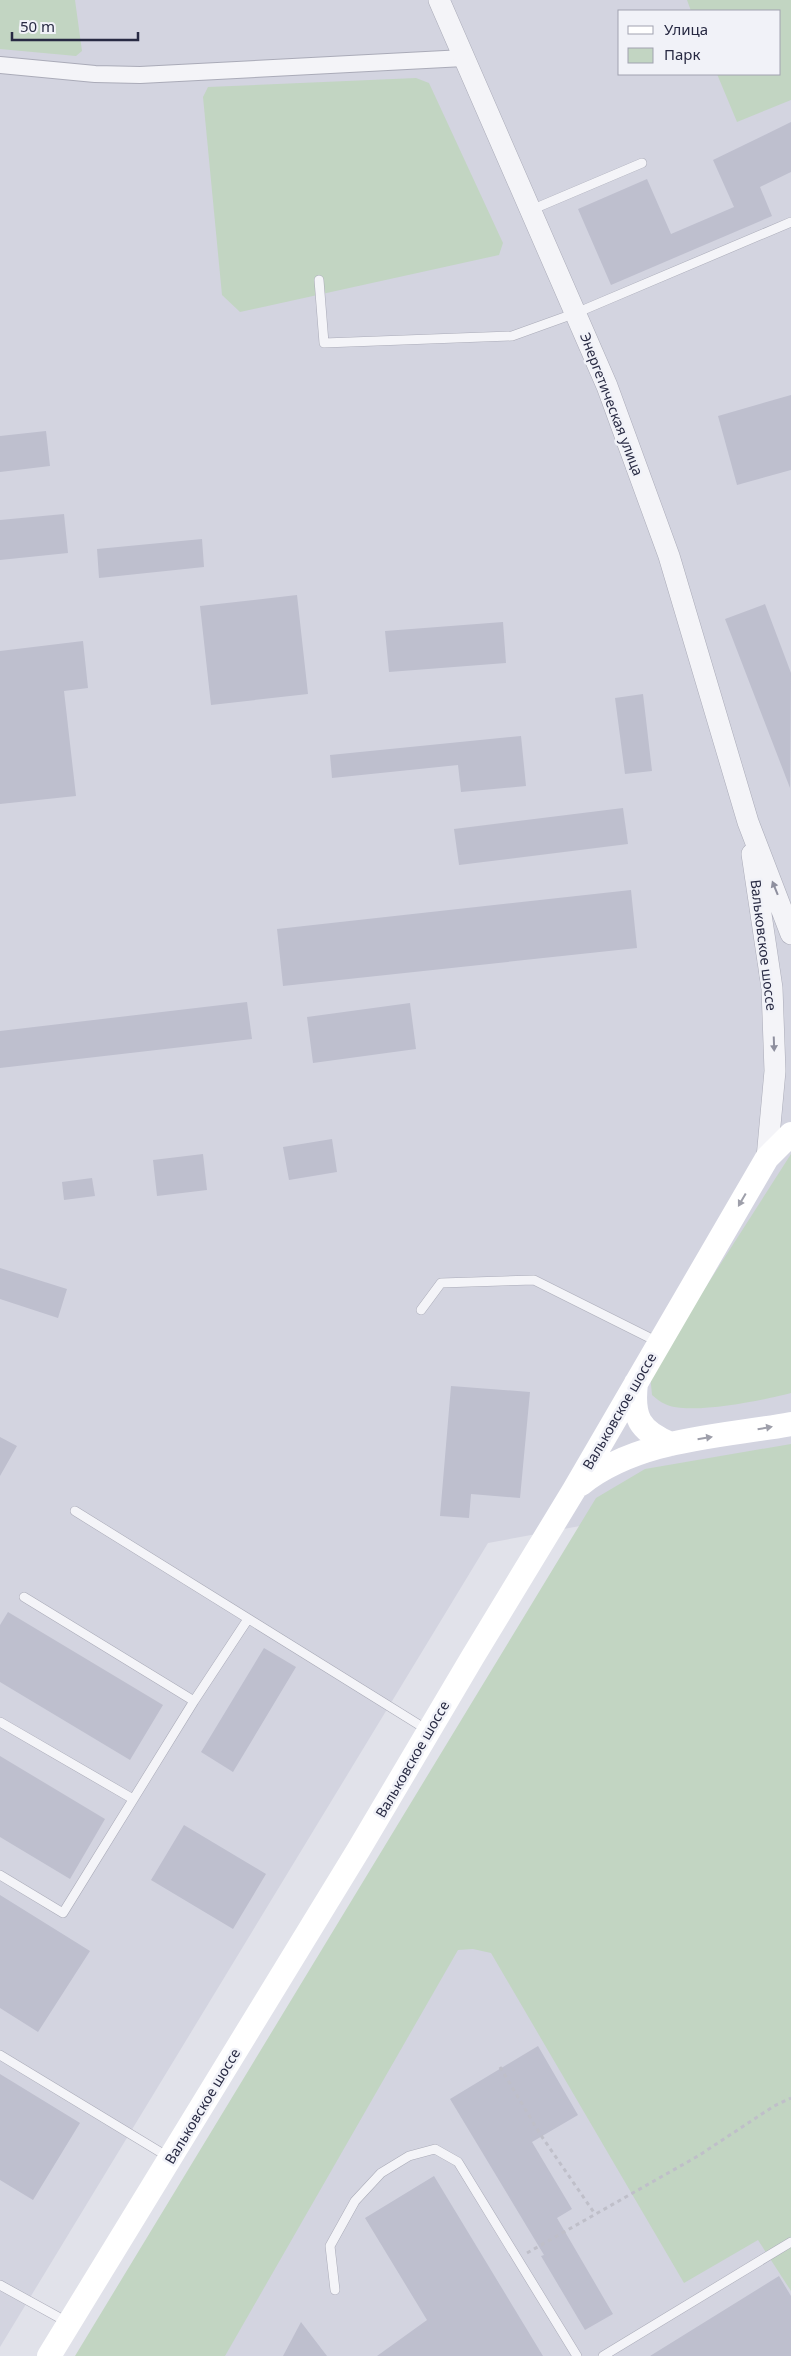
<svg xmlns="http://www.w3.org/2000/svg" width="791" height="2356" viewBox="0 0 791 2356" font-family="'Noto Sans',sans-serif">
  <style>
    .built { fill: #d3d4e0; fill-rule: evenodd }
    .green { fill: #c2d5c2 }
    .building { fill: #bebfce }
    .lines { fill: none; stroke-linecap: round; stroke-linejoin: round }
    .service-casing { stroke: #aaabb8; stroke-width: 10 }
    .minor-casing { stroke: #aaabb8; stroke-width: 18 }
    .tertiary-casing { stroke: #aaabb8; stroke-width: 22 }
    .path { stroke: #bfbfc9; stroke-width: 3; stroke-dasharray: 4 4; stroke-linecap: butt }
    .service { stroke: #f4f4f8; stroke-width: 9 }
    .minor { stroke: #f4f4f8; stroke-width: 16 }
    .tertiary { stroke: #f4f4f8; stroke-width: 21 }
    .secondary { stroke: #fff; stroke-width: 24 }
    .oneway { fill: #8e8f9e }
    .oneway2 { fill: #9e9faa }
    .labels { text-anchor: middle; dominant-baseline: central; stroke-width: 5; stroke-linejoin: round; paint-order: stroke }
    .street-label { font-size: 14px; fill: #282a43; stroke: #f1f2f8 }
  </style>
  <rect width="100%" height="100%" fill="#e1e2ea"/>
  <!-- built -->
  <path class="built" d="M0,0H791V1487L488,1543L0,2347ZM620,11H780V74H620Z
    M461,1896L791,2200V2356H178Z"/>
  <!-- green -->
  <path class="green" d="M0,0H75L82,51L76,56L0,49Z
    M687,0H791V100L737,122L717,74H780V11H691Z
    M416,78L429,83L503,243L499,255L240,312L222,295L203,97L208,87Z
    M791,1154V1393C765,1400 687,1416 665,1404C660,1402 656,1398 652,1395L650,1374Z
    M791,1444V2291L758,2240L684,2283L491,1953L473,1949L458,1950L225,2356H75L596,1498L645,1469Z"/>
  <!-- building -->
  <path class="building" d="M791,122V172L760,187L772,216L611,285L578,209L647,179L671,234L734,207L713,160Z
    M791,395V470L737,485L718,416Z
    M46,431L50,466L0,472V436Z
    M64,514L68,553L0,560V520Z
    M202,539L204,567L99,578L97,549Z
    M297,595L308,694L211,705L200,606Z
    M765,604L791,673L790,788L725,619Z
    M503,622L506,663L389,672L385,631Z
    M83,641L88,688L64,691L76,796L0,804V651Z
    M643,694L652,771L625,774L615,698Z
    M521,736L526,786L461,792L458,765L332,778L330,755Z
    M623,808L628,844L459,865L454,829Z
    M631,890L637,948L283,986L277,929Z
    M247,1002L252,1039L0,1068V1031Z
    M410,1003L416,1049L313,1063L307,1017Z
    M332,1139L337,1172L289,1180L283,1147Z
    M203,1154L207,1190L157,1196L153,1160Z
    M92,1178L95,1196L64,1200L62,1182Z
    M0,1268L67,1289L58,1318L0,1299Z
    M451,1386L530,1392L520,1498L471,1494L469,1518L440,1516Z
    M0,1437L17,1446L0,1476Z
    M8,1612L163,1705L130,1760L0,1682V1625Z
    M264,1648L296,1667L233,1772L201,1752Z
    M0,1756L105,1819L70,1879L0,1837Z
    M184,1825L266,1874L233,1929L151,1880Z
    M0,1895L90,1951L38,2032L0,2008Z
    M538,2046L578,2115L532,2142L572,2209L557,2218L613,2314L585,2330L541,2256L544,2255L450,2099Z
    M0,2074L80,2123L33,2200L0,2180Z
    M434,2176L543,2356H377L427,2320L365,2218Z
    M779,2276L791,2296V2356H650Z
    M301,2322L327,2356H283Z"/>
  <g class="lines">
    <defs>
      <path id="service" d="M531,210L642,163
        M319,280L324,343L512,336L576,313L791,222
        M421,1310L441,1283L534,1280L658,1342
        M75,1511L429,1731
        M24,1597L194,1701L248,1619
        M0,1722L133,1799
        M0,1875L63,1913L194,1701
        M0,2055L170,2158
        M0,2285L69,2323
        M335,2290L330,2246L355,2201L381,2173L409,2156L435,2149L458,2162L577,2356
        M603,2356L791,2242"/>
      <path id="minor" d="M0,65L95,74L140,75L464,58"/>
      <path id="tertiary" d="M439,0L607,386L669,556L748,822L791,934
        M752,854L772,988L775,1071L767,1158"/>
    </defs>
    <!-- service casing -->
    <use href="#service" class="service-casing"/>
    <!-- minor casing -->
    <use href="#minor" class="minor-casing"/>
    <!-- tertiary casing -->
    <use href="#tertiary" class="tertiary-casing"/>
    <!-- path -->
    <path class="path" d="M500,2067L540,2134L595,2214
      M527,2253L698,2156L774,2106L791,2098"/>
    <!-- service -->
    <use href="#service" class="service"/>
    <!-- minor -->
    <use href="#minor" class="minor"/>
    <!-- tertiary -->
    <use href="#tertiary" class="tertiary"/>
    <!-- secondary -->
    <path class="secondary" d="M636,1383C632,1417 639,1431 671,1444
      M581,1484C639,1438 720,1437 791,1424
      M49,2356L359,1849L472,1658L574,1490L767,1158L791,1134"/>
  </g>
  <!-- one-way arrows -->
  <defs><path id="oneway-solid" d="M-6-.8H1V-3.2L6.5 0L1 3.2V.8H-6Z" transform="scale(1.25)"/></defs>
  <g class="oneway">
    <use href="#oneway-solid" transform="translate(775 888) rotate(-112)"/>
    <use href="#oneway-solid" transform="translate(774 1044) rotate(88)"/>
  </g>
  <g class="oneway2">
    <use href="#oneway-solid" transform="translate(742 1200) rotate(120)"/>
    <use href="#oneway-solid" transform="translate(765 1428) rotate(-10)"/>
    <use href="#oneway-solid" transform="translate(705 1438) rotate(-9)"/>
  </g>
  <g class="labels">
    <!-- street labels -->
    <g class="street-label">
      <text transform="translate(612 404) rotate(69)">Энергетическая улица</text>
      <text transform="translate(764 945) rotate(83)">Вальковское шоссе</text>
      <text transform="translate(619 1411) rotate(-60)">Вальковское шоссе</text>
      <text transform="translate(412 1759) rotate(-60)">Вальковское шоссе</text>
      <text transform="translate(202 2106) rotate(-59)">Вальковское шоссе</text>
    </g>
  </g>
  <!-- legend -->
  <rect x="618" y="10" width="162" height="65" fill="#f1f2f8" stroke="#a1a2b0"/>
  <rect x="628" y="26" width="25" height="8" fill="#ffffff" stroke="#a1a2b0"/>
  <text x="664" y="35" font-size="15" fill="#282a43">Улица</text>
  <rect x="628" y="48" width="25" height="15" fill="#c2d5c2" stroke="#a1a2b0"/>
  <text x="664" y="60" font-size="15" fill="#282a43">Парк</text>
  <!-- scale -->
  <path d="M12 32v8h126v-8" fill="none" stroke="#282a43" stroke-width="2.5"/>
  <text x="20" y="32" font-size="15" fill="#282a43" stroke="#f1f2f8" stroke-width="4" paint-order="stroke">50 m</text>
</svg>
